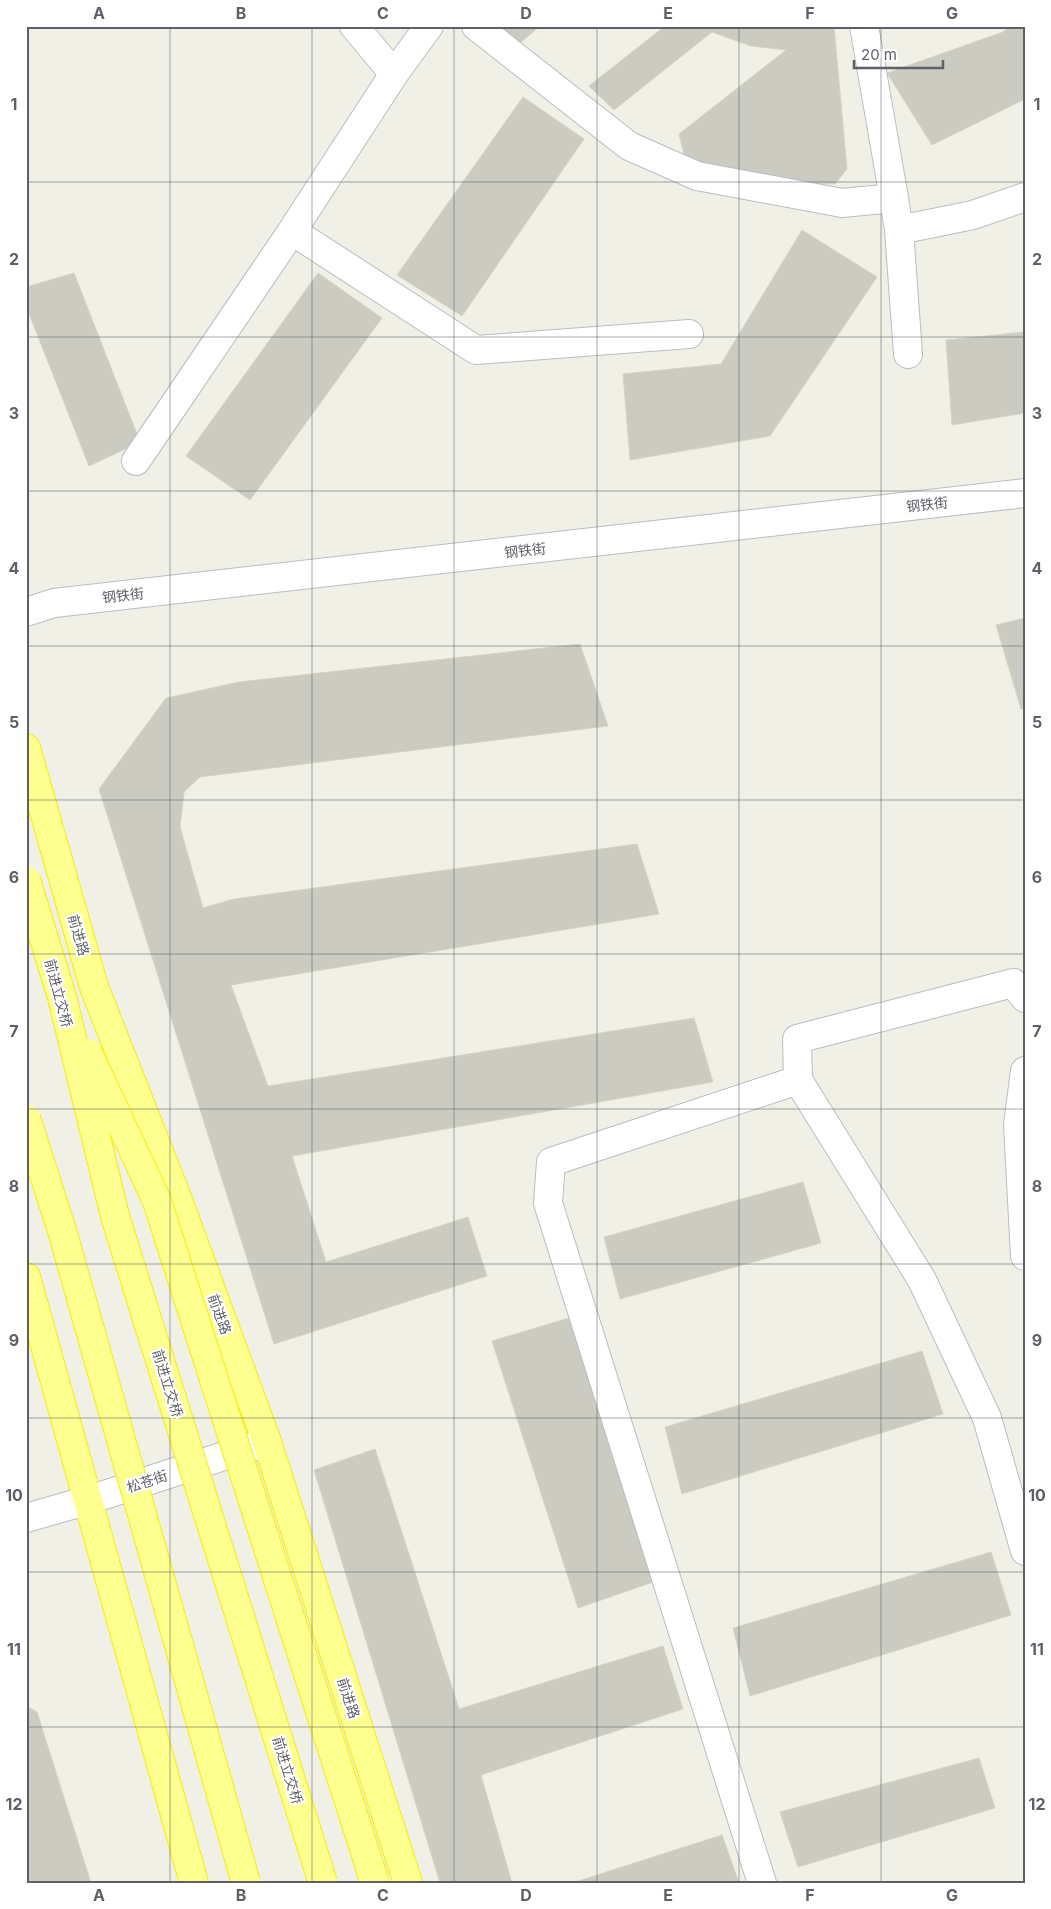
<svg xmlns="http://www.w3.org/2000/svg" width="1051" height="1909" viewBox="0 0 1051 1909" font-family="Inter,'Noto Sans SC',sans-serif">
  <style>
    .building { fill: #cbcbc2; stroke: #d5d4c4 }
    .lines { fill: none; stroke-linecap: round; stroke-linejoin: round }
    .minor-casing { stroke: #bbbcc2; stroke-width: 30 }
    .highway-casing { stroke: #f6ed00; stroke-width: 30 }
    .minor { stroke: #fff; stroke-width: 28 }
    .highway { stroke: #fdff8f; stroke-width: 28 }
    .highway-bridge-casing { stroke: #f6ed00; stroke-width: 30; stroke-linecap: butt }
    .highway-bridge { stroke: #fdff8f; stroke-width: 28 }
    .grid { fill: none; stroke: #5e5f67; stroke-width: 1; stroke-opacity: 0.55 }
    .labels { text-anchor: middle; dominant-baseline: central; stroke-width: 4.5; stroke-linejoin: round; paint-order: stroke }
    .street-label { font-size: 14px; fill: #5e5f67; stroke: #fff }
    .neatline { fill: none; stroke: #5e5f67; stroke-width: 2 }
    .grid-label { font-size: 16px; text-anchor: middle; font-weight: bold; fill: #5e5f67 }
  </style>
  <rect width="100%" height="100%" fill="#f0f0e6"/>
  <!-- building -->
  <path class="building" d="M494,26H540L513,49Z
    M665,26H834L847,169L835,184L806,183L757,177L685,158L679,134L786,50L751,46L712,32L614,110L589,86Z
    M1010,26H1025V99L932,145L887,73L1003,32Z
    M523,97L584,139L462,316L397,275Z
    M802,230L877,277L770,436L630,460L623,374L721,364Z
    M74,273L140,442L89,466L26,306V287Z
    M318,273L382,318L250,500L186,456Z
    M1025,332V413L952,425L946,340Z
    M1025,618V708L1021,709L996,625Z
    M580,644L608,726L200,777L184,792L180,827L203,908L234,899L637,844L659,914L231,985L268,1086L694,1018L713,1082L292,1156L326,1262L468,1217L487,1276L274,1344L99,789L166,698L239,682Z
    M803,1182L821,1243L620,1299L604,1237Z
    M569,1318L653,1582L578,1608L492,1341Z
    M922,1351L943,1414L682,1494L665,1427Z
    M375,1449L459,1709L663,1646L683,1709L481,1775L512,1883H440L314,1470Z
    M991,1552L1011,1615L750,1696L733,1628Z
    M26,1706L37,1712L91,1883H26Z
    M979,1758L995,1808L798,1867L780,1812Z
    M722,1835L739,1883H572Z"/>
  <g class="lines">
    <defs>
      <path id="minor" d="M354,26L394,74L429,26
        M476,26L629,146L697,176L842,203L894,198L864,26
        M394,74L292,231L476,350L689,334
        M894,198L899,230L973,215L1025,197
        M899,230L908,354
        M136,461L292,231
        M26,612L54,603L1025,493
        M1025,998L1013,983L797,1039L798,1080L922,1280L987,1418L1025,1551
        M1025,1071L1018,1125L1025,1256
        M26,1518L89,1500L267,1442
        M762,1883L548,1203L551,1162L798,1080"/>
      <path id="highway" d="M26,748L94,987L176,1195L267,1442L408,1883
        M26,1277L194,1883"/>
    </defs>
    <!-- minor casing -->
    <use href="#minor" class="minor-casing"/>
    <!-- highway casing -->
    <use href="#highway" class="highway-casing"/>
    <!-- minor -->
    <use href="#minor" class="minor"/>
    <!-- highway -->
    <use href="#highway" class="highway"/>
    <defs>
      <path id="highway-bridge" d="M26,880L62,997L115,1216L323,1883
        M88,1053L157,1201L375,1883
        M26,1118L63,1234L246,1883"/>
    </defs>
    <!-- highway-bridge casing -->
    <use href="#highway-bridge" class="highway-bridge-casing"/>
    <!-- highway-bridge -->
    <use href="#highway-bridge" class="highway-bridge"/>
  </g>
  <!-- grid -->
  <path class="grid" d="M170,26V1883M312,26V1883M454,26V1883M597,26V1883M739,26V1883M881,26V1883M26,182H1025M26,337H1025M26,491H1025M26,646H1025M26,800H1025M26,954H1025M26,1109H1025M26,1264H1025M26,1418H1025M26,1572H1025M26,1727H1025"/>
  <g class="labels">
    <!-- street labels -->
    <g class="street-label">
      <text transform="translate(927 504) rotate(-6)">钢铁街</text>
      <text transform="translate(525 550) rotate(-6)">钢铁街</text>
      <text transform="translate(123 595) rotate(-6)">钢铁街</text>
      <text transform="translate(79 935) rotate(74)">前进路</text>
      <text transform="translate(59 993) rotate(75)">前进立交桥</text>
      <text transform="translate(220 1314) rotate(70)">前进路</text>
      <text transform="translate(168 1383) rotate(73)">前进立交桥</text>
      <text transform="translate(147 1481) rotate(-18)">松苍街</text>
      <text transform="translate(349 1698) rotate(72)">前进路</text>
      <text transform="translate(288 1770) rotate(73)">前进立交桥</text>
    </g>
  </g>
  <!-- border -->
  <rect width="1051" height="1909" fill="none" stroke="#ffffff" stroke-width="55"/>
  <!-- scale -->
  <path d="M854 60v8h89v-8" fill="none" stroke="#5e5f67" stroke-width="2.5"/>
  <text x="861" y="60" font-size="15" fill="#5e5f67" stroke="#ffffff" stroke-width="4" paint-order="stroke">20 m</text>
  <rect x="28" y="28" width="996" height="1854" class="neatline"/>
  <g class="grid-label">
    <text x="99" y="19">A</text>
    <text x="241" y="19">B</text>
    <text x="383" y="19">C</text>
    <text x="526" y="19">D</text>
    <text x="668" y="19">E</text>
    <text x="810" y="19">F</text>
    <text x="952" y="19">G</text>
    <text x="14" y="110">1</text>
    <text x="1037" y="110">1</text>
    <text x="14" y="265">2</text>
    <text x="1037" y="265">2</text>
    <text x="14" y="419">3</text>
    <text x="1037" y="419">3</text>
    <text x="14" y="574">4</text>
    <text x="1037" y="574">4</text>
    <text x="14" y="728">5</text>
    <text x="1037" y="728">5</text>
    <text x="14" y="883">6</text>
    <text x="1037" y="883">6</text>
    <text x="14" y="1037">7</text>
    <text x="1037" y="1037">7</text>
    <text x="14" y="1192">8</text>
    <text x="1037" y="1192">8</text>
    <text x="14" y="1346">9</text>
    <text x="1037" y="1346">9</text>
    <text x="14" y="1501">10</text>
    <text x="1037" y="1501">10</text>
    <text x="14" y="1655">11</text>
    <text x="1037" y="1655">11</text>
    <text x="14" y="1810">12</text>
    <text x="1037" y="1810">12</text>
    <text x="99" y="1901">A</text>
    <text x="241" y="1901">B</text>
    <text x="383" y="1901">C</text>
    <text x="526" y="1901">D</text>
    <text x="668" y="1901">E</text>
    <text x="810" y="1901">F</text>
    <text x="952" y="1901">G</text>
  </g>
</svg>
